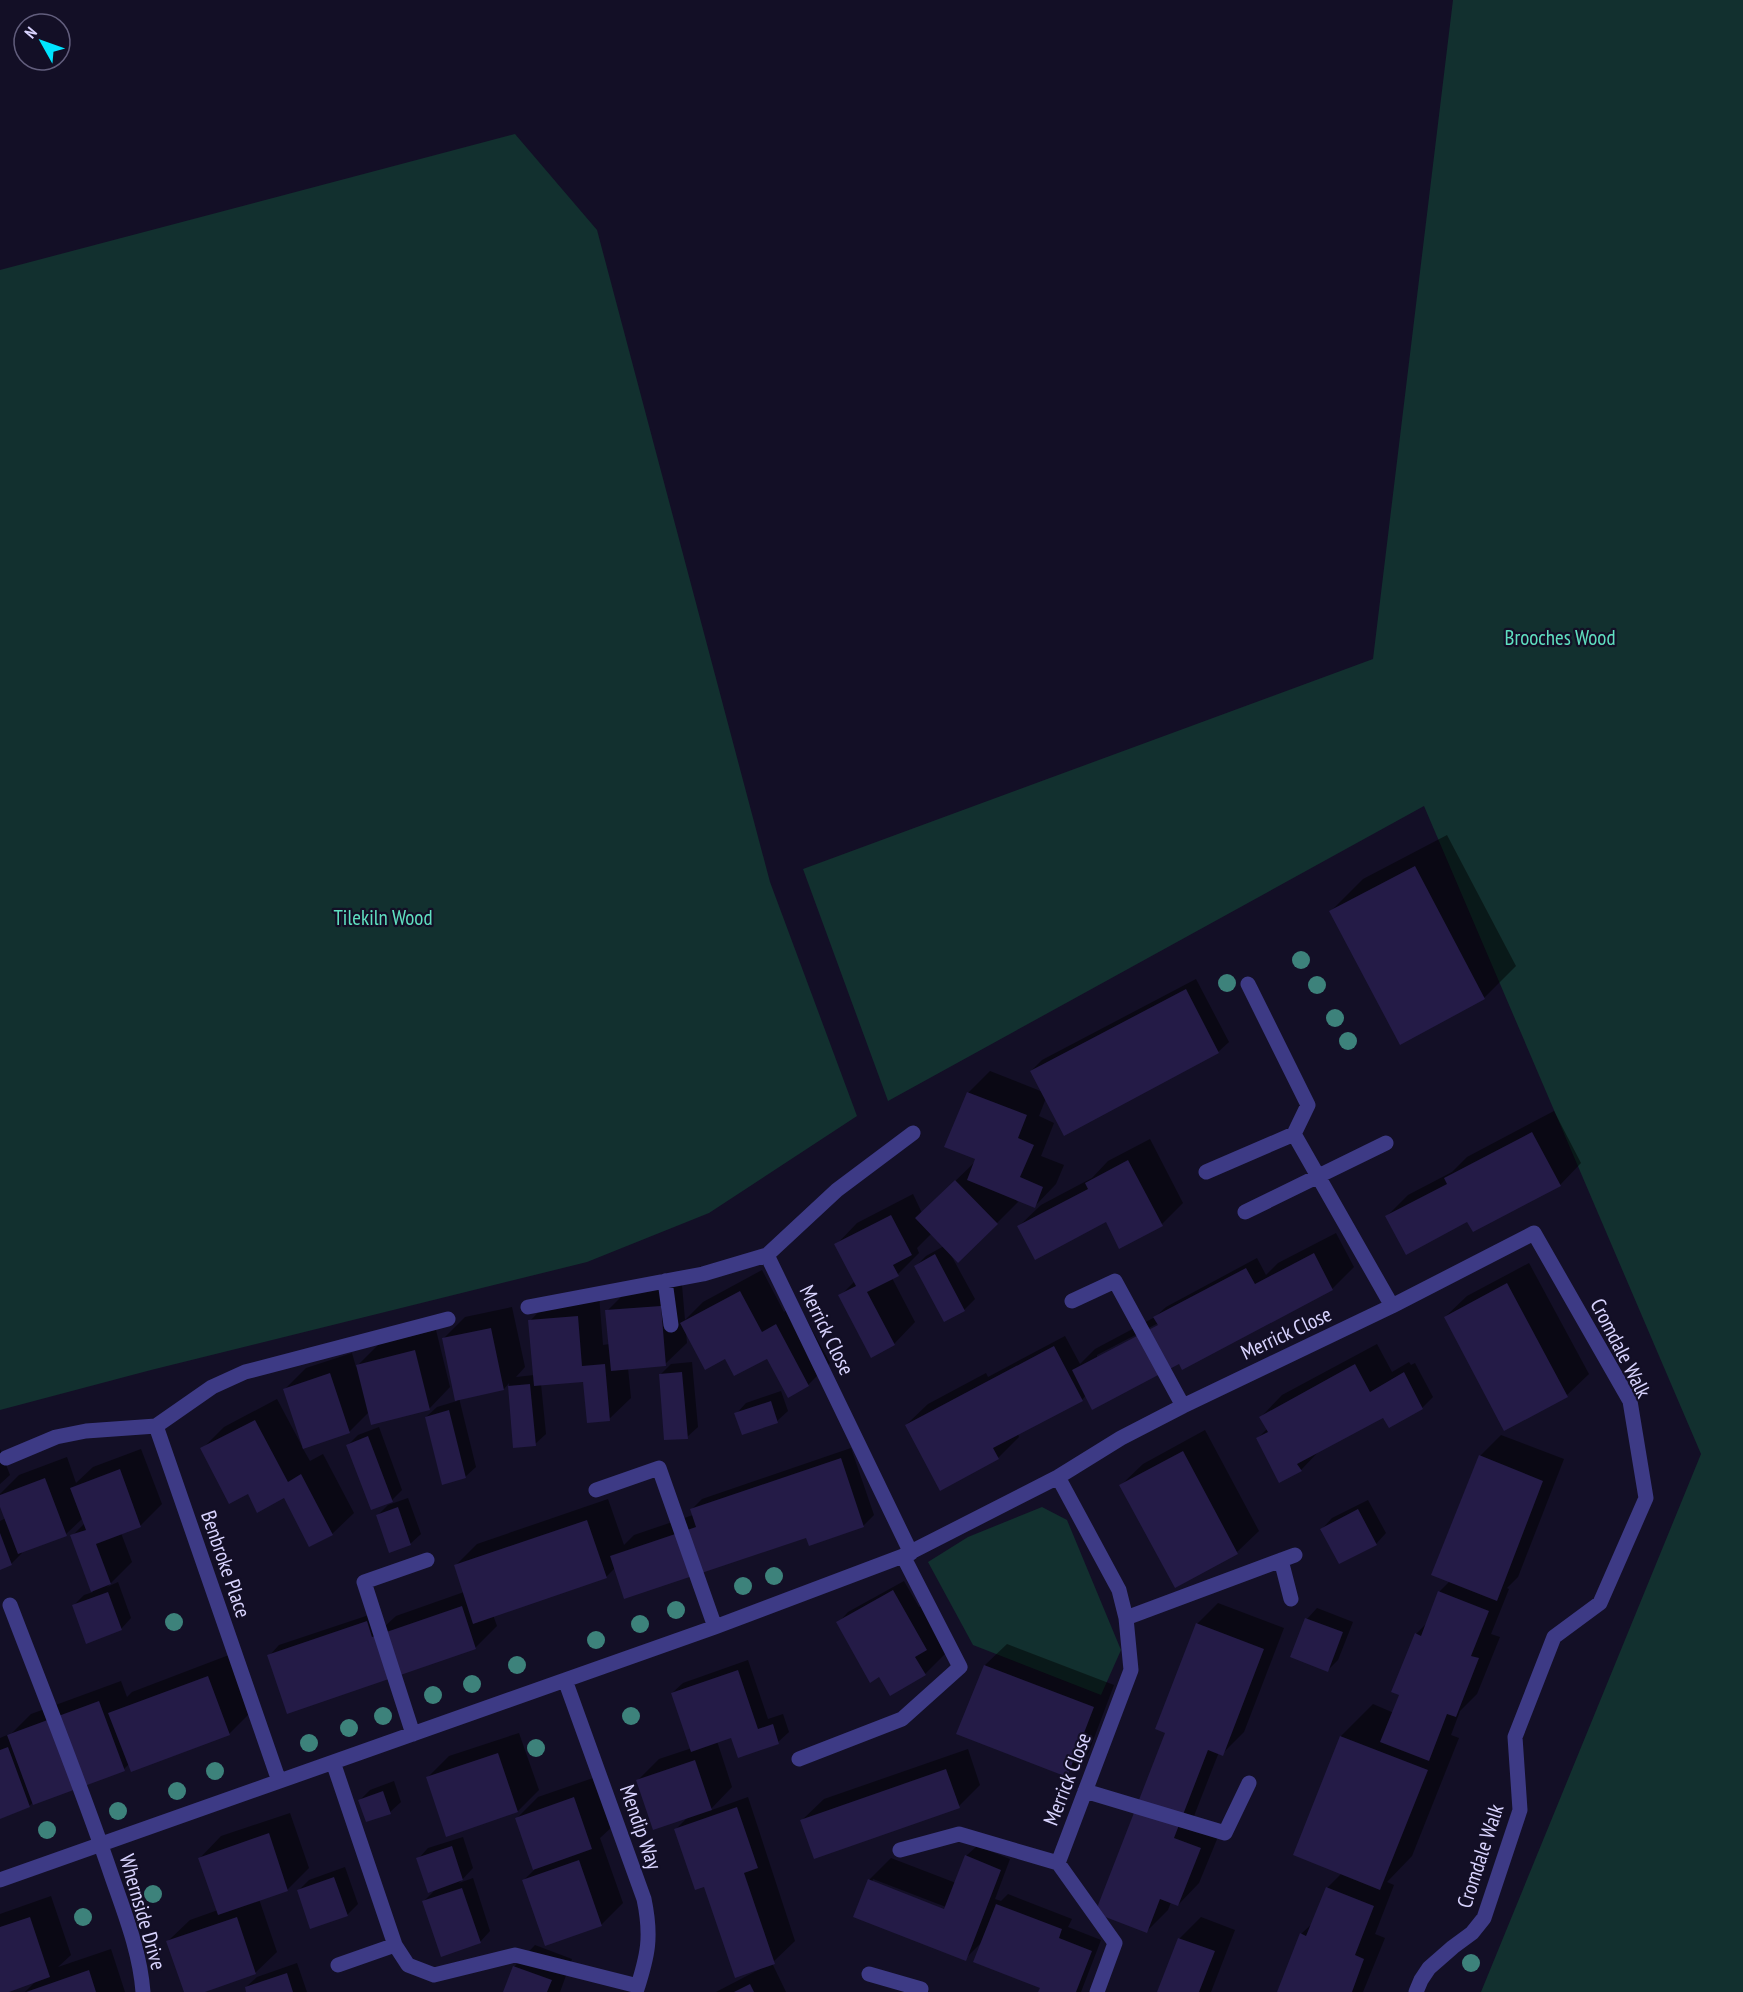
<svg xmlns="http://www.w3.org/2000/svg" width="1743" height="1992" viewBox="0 0 1743 1992" font-family="'PT Sans Narrow',sans-serif">
  <style>
    .green { fill: #12302f }
    .shadow { fill: #0007; fill-rule: evenodd }
    .building { fill: #241b47 }
    .lines { fill: none; stroke-linecap: round; stroke-linejoin: round }
    .minor { stroke: #3d3a85; stroke-width: 15 }
    .tree { fill: #3d827b }
    .labels { text-anchor: middle; dominant-baseline: central; stroke-width: 4.5; stroke-linejoin: round; paint-order: stroke }
    .park-label { font-size: 21px; fill: #5fe0c0; stroke: #130f26 }
    .street-label { font-size: 21px; fill: #d9d4ff; stroke: #130f26 }
  </style>
  <rect width="100%" height="100%" fill="#130f26"/>
  <!-- green -->
  <path class="green" d="M1453,0H1743V1992H1481L1701,1454L1424,806L888,1101L803,869L1373,659Z
    M515,134L597,230L770,882L857,1116L709,1213L587,1262L151,1370L0,1410V270Z
    M1042,1507L1067,1520L1121,1650L1101,1695L973,1645L928,1562L968,1537Z"/>
  <!-- shadow -->
  <path class="shadow" d="M1447,835L1516,966L1484,998L1331,911L1363,879Z
    M1196,979L1229,1042L1218,1052L1046,1098L1039,1116L1054,1123L1041,1156L1064,1165L1056,1184L1035,1206L1013,1197L1018,1202L997,1223L951,1255L975,1299L964,1310L916,1266L926,1256L944,1246L932,1233L917,1248L919,1253L898,1274L892,1278L915,1322L894,1344L840,1296L855,1281L836,1245L857,1223L913,1194L922,1213L976,1161L968,1093L990,1071L1043,1092L1031,1071L1042,1060Z
    M1554,1111L1581,1163L1560,1185L1468,1220L1387,1216L1408,1195L1452,1172L1467,1157Z
    M1150,1139L1183,1203L1162,1224L1106,1220L1019,1226L1041,1205L1092,1178L1108,1161Z
    M1336,1233L1354,1267L1332,1289L1179,1362L1086,1395L1082,1400L1018,1434L1019,1437L998,1458L906,1425L928,1404L986,1373L988,1377L1065,1336L1080,1364L1095,1349L1155,1317L1166,1307L1257,1258L1266,1275L1278,1263ZM1164,1320L1165,1323L1097,1359V1355Z
    M1529,1263L1589,1374L1567,1395L1445,1317L1467,1296Z
    M762,1270L784,1312L798,1304L830,1363L808,1385L767,1357H725L686,1332L687,1343L665,1364L628,1368L631,1398L609,1419L585,1380L541,1384L546,1434L535,1444L514,1446L509,1383L504,1389L459,1398L476,1467L465,1477L426,1417L437,1407L457,1401L443,1339L465,1317L512,1307L525,1367L516,1377L534,1375L530,1321L551,1299L599,1295L603,1345L610,1344L607,1311L629,1289L682,1285L685,1320L703,1302Z
    M436,1330L450,1387L429,1409L369,1412L349,1432L302,1447L310,1461L323,1454L354,1513L332,1534L285,1496L248,1492L202,1449L224,1427L277,1399L302,1446H304L285,1389L306,1368L352,1353L356,1367L379,1344Z
    M1377,1344L1392,1372L1409,1362L1411,1365L1415,1363L1433,1397L1422,1408L1389,1426L1384,1415L1321,1449L1301,1470L1257,1439L1267,1429L1261,1417L1282,1395Z
    M692,1362L698,1427L687,1437L660,1375L671,1364Z
    M781,1391L788,1411L777,1421L736,1414L746,1403Z
    M379,1427L402,1490L392,1500L348,1445L358,1435Z
    M1205,1430L1259,1531L1237,1552L1121,1485L1143,1464Z
    M1501,1435L1564,1459L1518,1577L1507,1588L1509,1589L1491,1634L1500,1637L1477,1694L1460,1711L1451,1735L1459,1738L1412,1856L1387,1882L1394,1885L1375,1934L1385,1938L1363,1992H1281L1301,1934L1313,1923L1327,1888L1342,1873L1294,1854L1341,1736L1373,1704L1394,1713L1401,1694L1416,1634L1427,1623L1440,1591L1450,1581L1480,1456Z
    M851,1448L874,1515L863,1526L616,1567L606,1577L493,1615L497,1626L475,1648L269,1656L279,1645L378,1612L383,1628L396,1616L464,1592L456,1565L477,1544L608,1499L624,1545L634,1535L693,1515L691,1510L702,1499Z
    M0,1449L10,1475L0,1484Z
    M141,1449L162,1504L140,1526L121,1533L132,1562L107,1587L118,1582L131,1618L121,1629L73,1606L84,1595L93,1592L72,1536L85,1523L83,1518L66,1534L21,1551L22,1553L11,1564L0,1568V1521L6,1518L0,1503V1494L19,1475L67,1457L76,1483L93,1467Z
    M408,1498L421,1534L410,1544L378,1515L388,1505Z
    M1368,1500L1386,1533L1376,1544L1322,1529L1332,1518Z
    M904,1581L919,1607L932,1600L946,1653L925,1674L879,1675L838,1623L848,1612Z
    M1218,1603L1284,1628L1244,1732L1222,1754L1219,1752L1194,1816L1222,1827L1199,1883L1178,1905L1171,1902L1168,1910L1147,1931L1167,1732L1197,1624Z
    M1317,1608L1353,1622L1338,1660L1328,1670L1292,1656L1307,1619Z
    M1007,1644L1114,1685L1088,1754L1066,1775L985,1665Z
    M229,1655L251,1712L229,1734L129,1764L124,1769L34,1802L29,1806L0,1817V1738L12,1733L31,1714L121,1681L127,1697L132,1692Z
    M748,1660L768,1719L783,1714L789,1732L778,1742L732,1736L717,1741L732,1787L709,1811L748,1797L795,1941L772,1963L786,1992H716L760,1969L705,1885L676,1829L688,1817L638,1780L659,1759L692,1748L672,1693L683,1683Z
    M519,1733L539,1790L518,1811L427,1778L449,1756Z
    M968,1749L980,1785L959,1806L802,1820L824,1799Z
    M596,1777L613,1826L600,1838L623,1903L601,1925L524,1880L534,1870L517,1818L538,1797Z
    M394,1781L401,1802L390,1812L367,1821L360,1800L370,1790Z
    M290,1813L309,1868L287,1890L259,1899L277,1952L255,1973L200,1992H185L168,1941L190,1920L218,1910L200,1858L221,1836Z
    M463,1837L473,1868L459,1883L473,1878L490,1931L480,1942L423,1902L437,1888L418,1859L428,1848Z
    M977,1846L1010,1859L995,1899L1001,1901L1008,1894L1072,1919L1068,1927L1101,1940L1081,1992H1040L1042,1987L983,1941L965,1959L869,1880L891,1858L956,1883L966,1856ZM873,1879L946,1907V1911L872,1882Z
    M345,1867L358,1904L347,1915L299,1890L309,1880Z
    M51,1896L71,1955L58,1967L111,1949L125,1992H25L36,1981L0,1992V1914Z
    M1201,1917L1235,1930L1211,1992H1158L1179,1939Z
    M535,1945L572,1959L560,1992H505L514,1967Z
    M297,1963L307,1992H248L246,1987L257,1977Z"/>
  <!-- building -->
  <path class="building" d="M1415,866L1485,999L1400,1045L1329,911Z
    M1186,989L1219,1053L1064,1136L1030,1071Z
    M967,1092L1027,1115L1018,1138L1034,1145L1020,1177L1043,1187L1035,1208L967,1180L975,1159L944,1147Z
    M1532,1132L1561,1186L1473,1232L1467,1222L1406,1255L1385,1216L1447,1184L1444,1178Z
    M1128,1160L1163,1226L1119,1249L1106,1222L1035,1260L1017,1226L1088,1189L1085,1183Z
    M955,1180L998,1224L958,1263L915,1218Z
    M891,1215L912,1255L893,1265L899,1276L867,1292L895,1345L871,1358L838,1295L856,1286L834,1244Z
    M1314,1253L1333,1290L1182,1370L1179,1364L1092,1410L1072,1370L1158,1325L1153,1317L1246,1268L1255,1284Z
    M935,1254L965,1311L944,1322L914,1266Z
    M1507,1283L1568,1397L1504,1431L1444,1317Z
    M740,1291L762,1332L776,1324L809,1386L788,1398L767,1359L734,1376L725,1359L705,1370L680,1323Z
    M661,1306L666,1366L611,1371L605,1310Z
    M578,1316L582,1366L605,1364L610,1421L587,1423L583,1382L534,1386L528,1320Z
    M491,1328L504,1390L455,1401L442,1338Z
    M1054,1346L1083,1401L993,1448L999,1459L940,1491L905,1425Z
    M415,1350L430,1410L371,1425L356,1365Z
    M1355,1364L1370,1392L1404,1372L1423,1409L1389,1428L1383,1418L1297,1464L1302,1471L1279,1483L1256,1438L1268,1432L1259,1417Z
    M682,1372L688,1439L664,1440L659,1374Z
    M330,1373L350,1433L303,1449L283,1389Z
    M530,1384L536,1446L513,1448L508,1386Z
    M771,1401L778,1423L742,1435L734,1413Z
    M449,1410L466,1478L442,1485L425,1417Z
    M255,1420L288,1482L301,1474L333,1535L309,1547L284,1498L257,1513L248,1494L229,1504L200,1448Z
    M368,1436L393,1502L371,1510L346,1445Z
    M1183,1451L1238,1554L1175,1588L1119,1485Z
    M1479,1455L1543,1481L1497,1601L1431,1575Z
    M841,1458L864,1527L809,1546L806,1538L624,1599L610,1556L696,1527L690,1509Z
    M120,1469L141,1527L96,1544L111,1584L91,1592L70,1535L86,1530L70,1488Z
    M45,1478L67,1536L18,1554L0,1507V1495Z
    M398,1507L411,1545L389,1553L376,1515Z
    M1358,1509L1377,1545L1339,1564L1320,1529Z
    M587,1520L607,1578L473,1624L454,1565Z
    M0,1533L12,1565L0,1570Z
    M893,1590L927,1650L915,1657L926,1675L890,1696L879,1677L870,1683L836,1622Z
    M1438,1591L1489,1611L1471,1656L1479,1658L1456,1717L1447,1714L1429,1761L1380,1742L1399,1695L1391,1692L1415,1633L1421,1636Z
    M108,1592L122,1630L86,1644L72,1605Z
    M462,1606L476,1649L287,1714L267,1655L367,1621L372,1637Z
    M1305,1618L1343,1632L1328,1672L1290,1657Z
    M1196,1623L1264,1649L1223,1756L1208,1750L1174,1838L1201,1848L1178,1906L1160,1899L1147,1933L1095,1913L1165,1733L1155,1729Z
    M984,1665L1094,1707L1067,1777L956,1734Z
    M738,1670L758,1729L773,1724L779,1744L738,1758L731,1738L691,1752L671,1693Z
    M208,1676L230,1735L131,1772L108,1713Z
    M99,1701L125,1771L33,1805L7,1735Z
    M1340,1736L1428,1770L1380,1890L1293,1855Z
    M8,1747L30,1807L0,1819V1750Z
    M498,1753L518,1812L446,1837L426,1777Z
    M695,1760L712,1810L653,1830L636,1780Z
    M946,1769L960,1808L814,1859L800,1820Z
    M383,1791L391,1814L366,1822L358,1800Z
    M574,1797L592,1849L533,1870L515,1818Z
    M737,1807L758,1868L744,1873L775,1964L735,1978L704,1887L695,1890L674,1829Z
    M269,1833L288,1891L218,1915L198,1858Z
    M452,1846L463,1880L428,1893L416,1858Z
    M965,1855L1001,1870L966,1961L853,1917L868,1879L944,1909Z
    M579,1860L602,1926L545,1946L522,1880Z
    M334,1877L348,1916L310,1929L297,1890Z
    M1326,1887L1374,1906L1355,1955L1364,1959L1352,1992H1277L1300,1933L1306,1936Z
    M462,1888L481,1943L441,1957L422,1901Z
    M996,1904L1062,1929L1059,1938L1092,1951L1076,1992H1038L1040,1988L973,1962Z
    M30,1917L50,1977L9,1992H0V1927Z
    M237,1917L256,1974L205,1992H184L166,1941Z
    M1178,1938L1215,1951L1199,1992H1157Z
    M513,1966L552,1980L547,1992H503Z
    M89,1970L96,1992H26Z
    M287,1973L293,1992H246L245,1987Z
    M750,1984L754,1992H734Z"/>
  <g class="lines">
    <!-- minor -->
    <path class="minor" d="M1294,1134L1392,1306
      M1206,1172L1294,1134L1308,1105L1248,984
      M1245,1212L1386,1143
      M767,1255L837,1190L913,1133
      M665,1281L671,1325
      M1072,1301L1115,1281L1183,1406
      M528,1307L703,1274L767,1255L911,1553
      M6,1458L56,1437L86,1431L156,1426
      M596,1490L659,1468L715,1627
      M1281,1560L1291,1599
      M10,1605C44,1694 80,1783 111,1874C124,1912 140,1951 143,1992
      M1126,1618L1295,1555
      M565,1680L644,1899C652,1937 648,1955 636,1992
      M413,1734L364,1582L427,1560
      M799,1759L902,1719L960,1667L903,1556
      M333,1762L395,1945L408,1965L434,1975L515,1955L638,1986
      M279,1781L156,1426L212,1387L245,1372L448,1319
      M1085,1791L1225,1833L1249,1783
      M900,1850L959,1834L1058,1863L1115,1943L1097,1992
      M1058,1863L1131,1670L1126,1618L1119,1590L1058,1477
      M0,1880L715,1627L903,1556L1058,1477L1121,1438L1183,1406L1392,1306L1534,1233L1630,1401L1646,1498L1600,1603L1554,1637L1515,1737L1520,1810L1484,1918L1472,1933L1453,1947L1429,1968L1421,1980L1416,1992
      M338,1965L395,1945
      M869,1974L921,1989L920,1992"/>
  </g>
  <!-- trees -->
  <g class="tree">
    <circle cx="1301" cy="960" r="9"/>
    <circle cx="1227" cy="983" r="9"/>
    <circle cx="1317" cy="985" r="9"/>
    <circle cx="1335" cy="1018" r="9"/>
    <circle cx="1348" cy="1041" r="9"/>
    <circle cx="774" cy="1576" r="9"/>
    <circle cx="743" cy="1586" r="9"/>
    <circle cx="676" cy="1610" r="9"/>
    <circle cx="174" cy="1622" r="9"/>
    <circle cx="640" cy="1624" r="9"/>
    <circle cx="596" cy="1640" r="9"/>
    <circle cx="517" cy="1665" r="9"/>
    <circle cx="472" cy="1684" r="9"/>
    <circle cx="433" cy="1695" r="9"/>
    <circle cx="383" cy="1716" r="9"/>
    <circle cx="631" cy="1716" r="9"/>
    <circle cx="349" cy="1728" r="9"/>
    <circle cx="309" cy="1743" r="9"/>
    <circle cx="536" cy="1748" r="9"/>
    <circle cx="215" cy="1771" r="9"/>
    <circle cx="177" cy="1791" r="9"/>
    <circle cx="118" cy="1811" r="9"/>
    <circle cx="47" cy="1830" r="9"/>
    <circle cx="153" cy="1894" r="9"/>
    <circle cx="83" cy="1917" r="9"/>
    <circle cx="1471" cy="1963" r="9"/>
  </g>
  <g class="labels">
    <!-- park labels -->
    <g class="park-label">
      <text x="1560" y="637">Brooches Wood</text>
      <text x="383" y="917">Tilekiln Wood</text>
    </g>
    <!-- street labels -->
    <g class="street-label">
      <text transform="translate(827 1330) rotate(64)">Merrick Close</text>
      <text transform="translate(1286 1333) rotate(-25)">Merrick Close</text>
      <text transform="translate(1621 1348) rotate(63)">Cromdale Walk</text>
      <text transform="translate(226 1564) rotate(71)">Benbroke Place</text>
      <text transform="translate(1067 1779) rotate(-69)">Merrick Close</text>
      <text transform="translate(641 1827) rotate(71)">Mendip Way</text>
      <text transform="translate(1480 1856) rotate(-72)">Cromdale Walk</text>
      <text transform="translate(143 1912) rotate(74)">Whernside Drive</text>
    </g>
  </g>
  <!-- north arrow -->
  <g transform="translate(42 42) rotate(310)"><circle r="28" fill="#130f26" stroke="#625e7d" stroke-width="1.5"/>
  <path d="M0-4.5L10 22L0 15L-10 22Z" fill="#00e5ff"/>
  <text y="-9" font-size="16" font-weight="bold" text-anchor="middle" fill="#d9d4ff">N</text>
  </g>
</svg>
